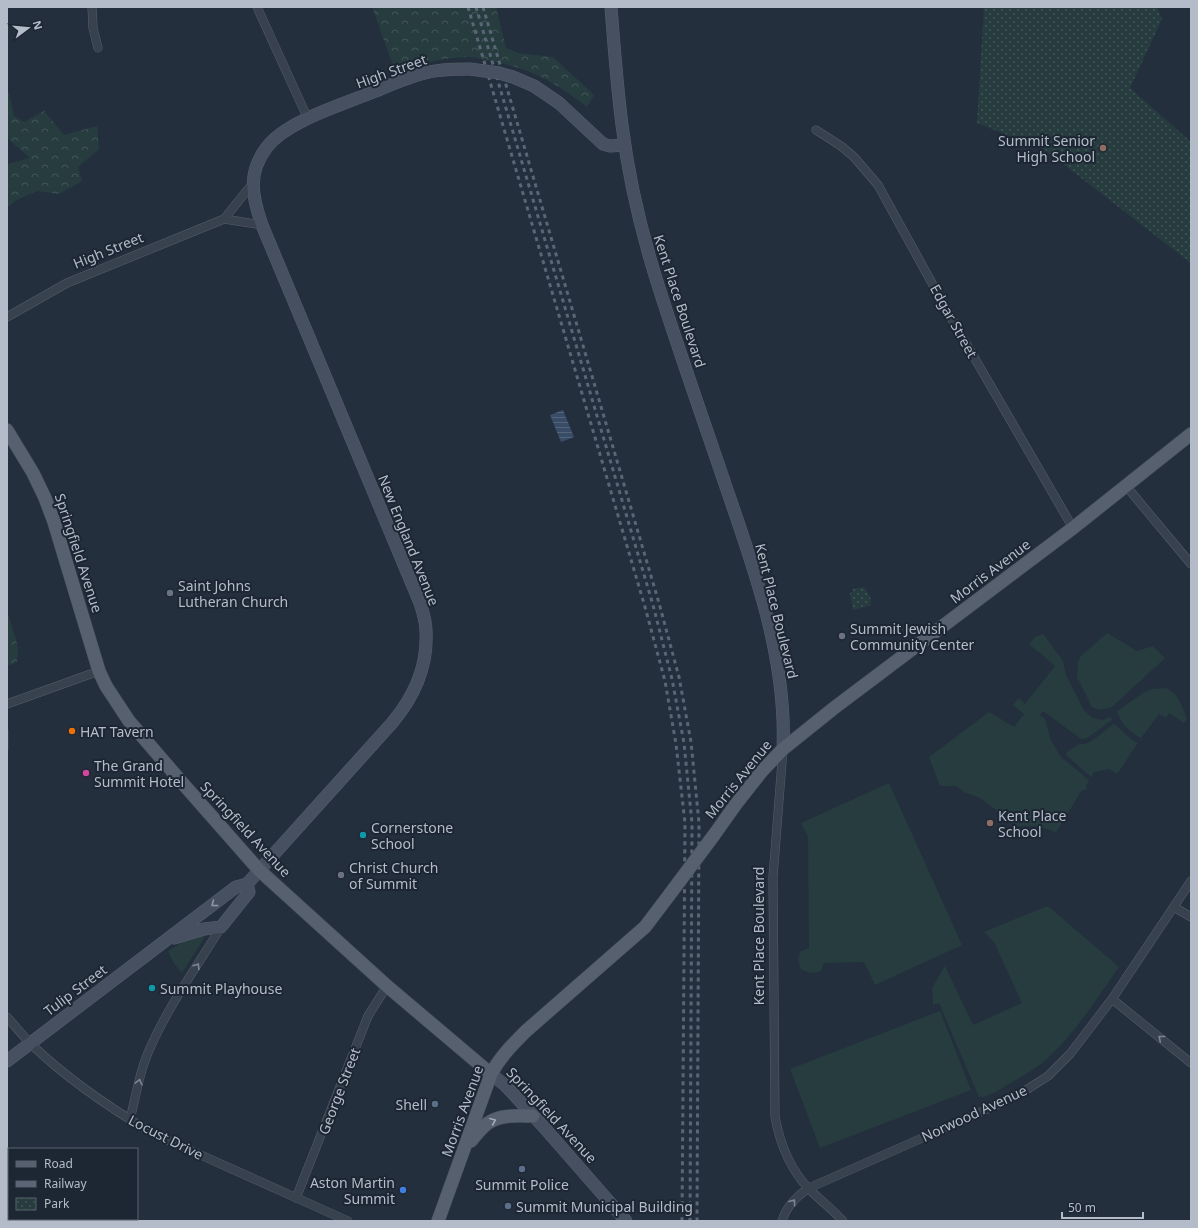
<svg xmlns="http://www.w3.org/2000/svg" width="1198" height="1228" viewBox="0 0 1198 1228" font-family="'Noto Sans',sans-serif">
  <style>
    .grass { fill: #263c3f }
    .forest { fill: url(#forest-crowns) }
    .park { fill: url(#park-dots) }
    .water { fill: url(#water-rules) }
    .lines { fill: none; stroke-linecap: round; stroke-linejoin: round }
    .stream { stroke: #394c67; stroke-width: 3 }
    .street-casing { stroke: #565f6c; stroke-width: 9 }
    .secondary-casing { stroke: #565f6c; stroke-width: 13 }
    .primary-casing { stroke: #414a57; stroke-width: 14 }
    .street { stroke: #38414e; stroke-width: 8 }
    .secondary { stroke: #465061; stroke-width: 12 }
    .primary { stroke: #56606e; stroke-width: 13 }
    .rail { stroke: #5a6575; stroke-width: 3; stroke-dasharray: 4 4; stroke-linecap: butt }
    .secondary-bridge-casing { stroke: #565f6c; stroke-width: 13; stroke-linecap: butt }
    .primary-bridge-casing { stroke: #414a57; stroke-width: 14; stroke-linecap: butt }
    .secondary-bridge { stroke: #465061; stroke-width: 12 }
    .primary-bridge { stroke: #56606e; stroke-width: 13 }
    .oneway { stroke: #8e96a5 }
    .oneway2 { stroke: #7c8592 }
    .oneway3 { stroke: #a1aab7 }
    .education-dot { fill: #8d6e63; stroke: #1d2633; stroke-width: 1.5 }
    .worship-dot { fill: #6b7280; stroke: #1d2633; stroke-width: 1.5 }
    .food-dot { fill: #e8710a; stroke: #1d2633; stroke-width: 1.5 }
    .hotel-dot { fill: #d1479c; stroke: #1d2633; stroke-width: 1.5 }
    .culture-dot { fill: #0f9aa8; stroke: #1d2633; stroke-width: 1.5 }
    .service-dot { fill: #5c6f8a; stroke: #1d2633; stroke-width: 1.5 }
    .shop-dot { fill: #3f7fe0; stroke: #1d2633; stroke-width: 1.5 }
    .labels { text-anchor: middle; dominant-baseline: central; stroke-width: 4; stroke-linejoin: round; paint-order: stroke }
    .street-label { font-size: 14px; fill: #b4bcc9; stroke: #1d2633 }
    .poi-label { font-size: 14px; fill: #b4bcc9; stroke: #1d2633; text-anchor: start }
  </style>
  <defs>
    <pattern id="forest-crowns" width="20" height="18" patternUnits="userSpaceOnUse"><rect width="20" height="18" fill="#263c3f"/><path d="M2 6a3 3 0 1 1 6 0M12 15a3 3 0 1 1 6 0" fill="none" stroke="#435659"/></pattern>
    <pattern id="park-dots" width="8" height="8" patternUnits="userSpaceOnUse"><rect width="8" height="8" fill="#263c3f"/><path d="M2 2h.1M6 6h.1" fill="none" stroke="#435659" stroke-width="1.8" stroke-linecap="round"/></pattern>
    <pattern id="water-rules" width="6" height="5" patternUnits="userSpaceOnUse"><rect width="6" height="5" fill="#394c67"/><path d="M0 2.5h6" fill="none" stroke="#53647b"/></pattern>
  </defs>
  <rect width="100%" height="100%" fill="#242f3e"/>
  <!-- grass -->
  <path class="grass" d="M1107,633L1137,651L1153,646L1165,658L1112,707L1099,710L1092,707L1077,677L1078,662L1081,656Z
    M1043,634L1063,661L1066,675L1083,709L1091,717L1102,720L1111,717L1112,720L1087,738L1081,739L1043,711L1040,715L1045,719L1051,740L1061,757L1089,780L1086,786L1087,789L1082,790L1056,832L1037,826H1018L980,798L964,792L956,786H940L929,757L989,712L1014,727L1024,714L1013,705L1019,698L1025,704L1055,666L1029,644L1035,637Z
    M1166,688C1179,694 1182,706 1187,719L1184,723L1169,713L1166,718L1159,714L1141,738C1129,732 1121,724 1117,711L1143,693L1152,689Z
    M1114,724C1123,730 1128,739 1138,743L1117,774L1109,769L1094,772L1091,777L1066,755L1067,752L1079,744H1086L1093,740Z
    M889,783L962,945L875,985L864,962L824,963L821,971C814,974 808,973 801,969C798,962 797,958 801,951L809,948L808,837L801,823Z
    M1048,906L1119,967C1099,995 1078,1029 1054,1052C1042,1065 1025,1075 1009,1084C1001,1089 989,1097 979,1097L939,1003L933,1005L932,988L945,966L973,1025L1022,1003L994,942L984,932L1020,917Z
    M208,932L182,973L173,962L168,951L182,942Z
    M940,1011L971,1090L820,1148L790,1069Z"/>
  <!-- forest -->
  <path class="forest" d="M372,7H496L506,48L518,53L553,57L594,95L587,107C556,83 531,68 491,61C484,60 477,57 470,57C444,57 419,64 395,71Z
    M9,92L14,116L24,122L44,111L64,135L97,126L99,149L78,167L82,181L59,194L36,191L15,201L7,208V164L30,158L7,138V93Z
    M7,610L18,647L17,662L7,666Z"/>
  <!-- park -->
  <path class="park" d="M984,7H1157L1162,19L1130,88L1191,142V263L1045,150L977,123Z
    M864,587L870,596L871,605L853,610L850,593L853,591V589Z"/>
  <!-- water -->
  <path class="water" d="M563,410L574,437L561,442L550,415Z"/>
  <g class="lines">
    <!-- stream -->
    <path class="stream" d="M7,730V749"/>
    <defs>
      <path id="street" d="M92,7L93,28L98,48
        M257,7L308,119
        M816,130L841,146L854,157L878,185L949,314L1073,528
        M224,219L253,183
        M7,317L67,283L224,219L262,225
        M1126,486L1191,564
        M7,704L99,671
        M783,749L773,877L775,1117C780,1144 790,1169 809,1189C820,1200 832,1209 843,1221
        M1174,907L1191,917
        M1112,999L1191,1063
        M7,1017C15,1026 23,1036 31,1044C68,1080 110,1108 154,1134L348,1221
        M130,1120C136,1095 140,1069 151,1046C169,1005 198,965 221,927
        M296,1198L368,1016L387,986
        M782,1221C786,1207 797,1196 809,1188L999,1104L1023,1092L1048,1076L1070,1054L1112,999L1191,881"/>
      <path id="secondary" d="M611,7C614,46 617,86 622,125C629,181 642,235 659,288C680,354 703,419 725,484C754,568 787,658 783,749
        M513,77L534,86L559,103L603,144L610,146L625,145
        M174,938L204,929L221,927L249,892L247,884
        M7,1061L236,887L247,884L392,723C414,697 428,666 426,631C426,622 423,612 420,603L262,225C252,196 247,173 267,147C286,122 338,106 368,94C386,87 405,78 425,73C439,69 455,69 470,69
        M491,1074L506,1086L542,1125L626,1221"/>
      <path id="primary" d="M7,430L33,473L45,498L54,522L99,671L106,686L129,721L185,786L259,870L387,986L491,1074
        M714,835L736,804L762,771L783,749L834,708L1073,528L1191,434
        M471,1141C476,1135 481,1128 488,1123C501,1114 519,1116 533,1116
        M438,1221L491,1074C500,1057 512,1045 526,1031L645,927L670,894"/>
    </defs>
    <!-- street casing -->
    <use href="#street" class="street-casing"/>
    <!-- secondary casing -->
    <use href="#secondary" class="secondary-casing"/>
    <!-- primary casing -->
    <use href="#primary" class="primary-casing"/>
    <!-- street -->
    <use href="#street" class="street"/>
    <!-- secondary -->
    <use href="#secondary" class="secondary"/>
    <!-- primary -->
    <use href="#primary" class="primary"/>
    <!-- rail -->
    <path class="rail" d="M468,7L645,607L665,681L676,744L685,823L682,1221
      M476,7L653,605L672,679L684,743L692,823L690,1221
      M483,7L659,603L679,677L691,742L699,823L697,1221"/>
    <defs>
      <path id="secondary-bridge" d="M470,69L499,73L513,77"/>
      <path id="primary-bridge" d="M670,894L714,835"/>
    </defs>
    <!-- secondary-bridge casing -->
    <use href="#secondary-bridge" class="secondary-bridge-casing"/>
    <!-- primary-bridge casing -->
    <use href="#primary-bridge" class="primary-bridge-casing"/>
    <!-- secondary-bridge -->
    <use href="#secondary-bridge" class="secondary-bridge"/>
    <!-- primary-bridge -->
    <use href="#primary-bridge" class="primary-bridge"/>
  </g>
  <!-- one-way arrows -->
  <defs><path id="oneway-chevron" d="M-2-3.5L2.5 0L-2 3.5" fill="none" stroke-width="1.6" stroke-linecap="round" stroke-linejoin="round"/></defs>
  <use class="oneway" href="#oneway-chevron" transform="translate(214 904) rotate(143)"/>
  <g class="oneway2">
    <use href="#oneway-chevron" transform="translate(197 966) rotate(-58)"/>
    <use href="#oneway-chevron" transform="translate(1161 1038) rotate(-141)"/>
    <use href="#oneway-chevron" transform="translate(139 1082) rotate(-76)"/>
    <use href="#oneway-chevron" transform="translate(793 1202) rotate(-52)"/>
  </g>
  <use class="oneway3" href="#oneway-chevron" transform="translate(493 1121) rotate(-23)"/>
  <!-- markers -->
  <g class="education-dot">
    <circle cx="1103" cy="148" r="4"/>
    <circle cx="990" cy="823" r="4"/>
  </g>
  <g class="worship-dot">
    <circle cx="170" cy="593" r="4"/>
    <circle cx="842" cy="636" r="4"/>
    <circle cx="341" cy="875" r="4"/>
  </g>
  <circle class="food-dot" cx="72" cy="731" r="4"/>
  <circle class="hotel-dot" cx="86" cy="773" r="4"/>
  <g class="culture-dot">
    <circle cx="363" cy="835" r="4"/>
    <circle cx="152" cy="988" r="4"/>
  </g>
  <g class="service-dot">
    <circle cx="435" cy="1104" r="4"/>
    <circle cx="522" cy="1169" r="4"/>
    <circle cx="508" cy="1206" r="4"/>
  </g>
  <circle class="shop-dot" cx="403" cy="1190" r="4"/>
  <g class="labels">
    <!-- street labels -->
    <g class="street-label">
      <text transform="translate(391 71) rotate(-20)">High Street</text>
      <text transform="translate(108 250) rotate(-22)">High Street</text>
      <text transform="translate(680 301) rotate(72)">Kent Place Boulevard</text>
      <text transform="translate(954 321) rotate(61)">Edgar Street</text>
      <text transform="translate(409 540) rotate(68)">New England Avenue</text>
      <text transform="translate(79 553) rotate(72)">Springfield Avenue</text>
      <text transform="translate(990 571) rotate(-37)">Morris Avenue</text>
      <text transform="translate(777 611) rotate(76)">Kent Place Boulevard</text>
      <text transform="translate(738 779) rotate(-51)">Morris Avenue</text>
      <text transform="translate(246 829) rotate(47)">Springfield Avenue</text>
      <text transform="translate(758 936) rotate(-90)">Kent Place Boulevard</text>
      <text transform="translate(75 990) rotate(-37)">Tulip Street</text>
      <text transform="translate(339 1091) rotate(-69)">George Street</text>
      <text transform="translate(462 1111) rotate(-70)">Morris Avenue</text>
      <text transform="translate(974 1113) rotate(-25)">Norwood Avenue</text>
      <text transform="translate(552 1115) rotate(47)">Springfield Avenue</text>
      <text transform="translate(166 1137) rotate(27)">Locust Drive</text>
    </g>
    <!-- poi labels -->
    <g class="poi-label">
      <text x="1095" y="140" text-anchor="end">Summit Senior<tspan x="1095" dy="16">High School</tspan></text>
      <text x="178" y="585">Saint Johns<tspan x="178" dy="16">Lutheran Church</tspan></text>
      <text x="850" y="628">Summit Jewish<tspan x="850" dy="16">Community Center</tspan></text>
      <text x="80" y="731">HAT Tavern</text>
      <text x="94" y="765">The Grand<tspan x="94" dy="16">Summit Hotel</tspan></text>
      <text x="998" y="815">Kent Place<tspan x="998" dy="16">School</tspan></text>
      <text x="371" y="827">Cornerstone<tspan x="371" dy="16">School</tspan></text>
      <text x="349" y="867">Christ Church<tspan x="349" dy="16">of Summit</tspan></text>
      <text x="160" y="988">Summit Playhouse</text>
      <text x="427" y="1104" text-anchor="end">Shell</text>
      <text x="395" y="1182" text-anchor="end">Aston Martin<tspan x="395" dy="16">Summit</tspan></text>
      <text x="522" y="1184" text-anchor="middle">Summit Police</text>
      <text x="516" y="1206">Summit Municipal Building</text>
    </g>
  </g>
  <!-- border -->
  <rect width="1198" height="1228" fill="none" stroke="#b4bcc9" stroke-width="16"/>
  <!-- legend -->
  <rect x="8" y="1148" width="130" height="72" fill="#1d2633" stroke="#59626f"/>
  <rect x="16" y="1161" width="20" height="6" fill="#56606e" stroke="#59626f"/>
  <text x="44" y="1168" font-size="12" fill="#b4bcc9">Road</text>
  <rect x="16" y="1181" width="20" height="6" fill="#5a6575" stroke="#59626f"/>
  <text x="44" y="1188" font-size="12" fill="#b4bcc9">Railway</text>
  <rect x="16" y="1198" width="20" height="12" fill="url(#park-dots)" stroke="#59626f"/>
  <text x="44" y="1208" font-size="12" fill="#b4bcc9">Park</text>
  <!-- north arrow -->
  <g transform="translate(28 28) rotate(74)" stroke="#1d2633" stroke-width="3" paint-order="stroke">
  <path d="M0-3L7 15L0 10L-7 15Z" fill="#b4bcc9"/>
  <text y="-6" font-size="11" font-weight="bold" text-anchor="middle" fill="#b4bcc9">N</text>
  </g>
  <!-- scale -->
  <path d="M1062 1212v6h81v-6" fill="none" stroke="#b4bcc9" stroke-width="2"/>
  <text x="1068" y="1212" font-size="12" fill="#b4bcc9" stroke="#1d2633" stroke-width="3" paint-order="stroke">50 m</text>
</svg>
